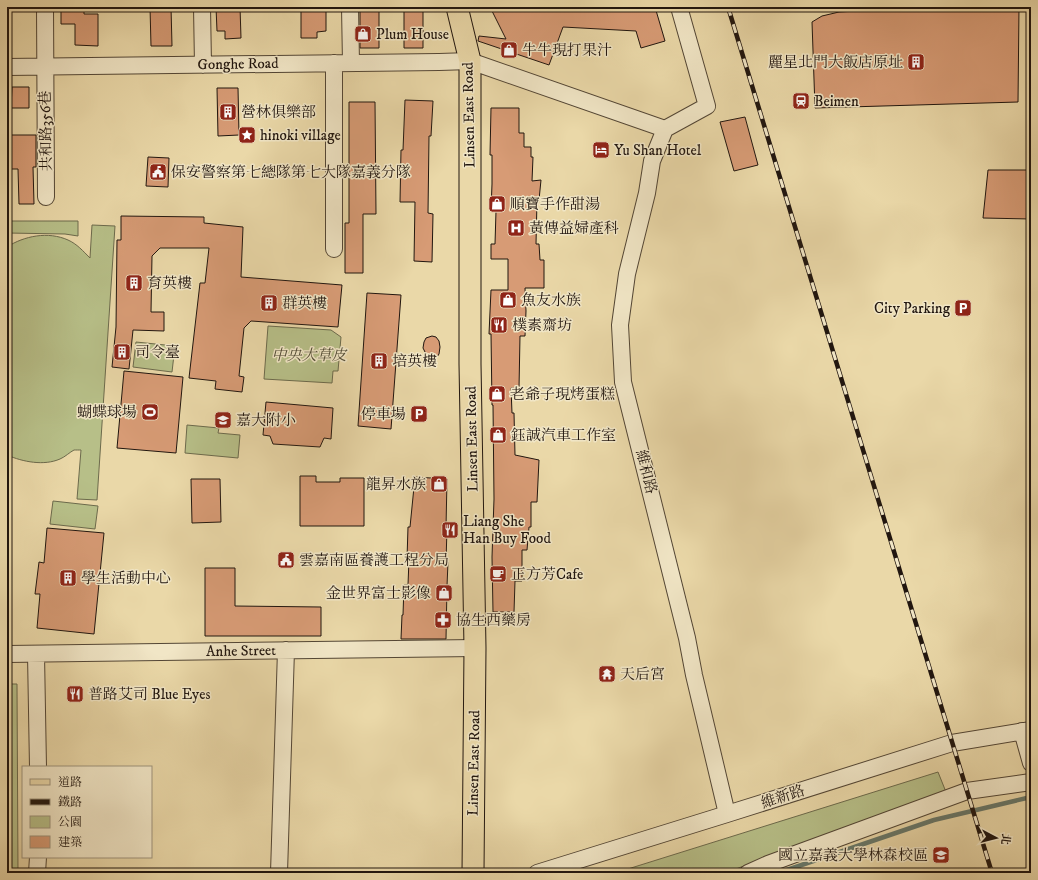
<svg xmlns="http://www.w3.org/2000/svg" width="1038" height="880" viewBox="0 0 1038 880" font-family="'IM FELL DW Pica','Noto Serif TC',serif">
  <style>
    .green { fill: #b7bf88; stroke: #6c6a4c }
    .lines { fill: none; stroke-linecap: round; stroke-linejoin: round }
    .stream { stroke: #68786a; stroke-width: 4.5 }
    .building { fill: #d79b75; stroke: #21160f }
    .minor-casing { stroke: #534635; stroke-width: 18 }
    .major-casing { stroke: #21160f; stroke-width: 23 }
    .minor { stroke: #f1e6c6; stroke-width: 16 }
    .major { stroke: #ead8a8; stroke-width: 21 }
    .rail-casing { stroke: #21160f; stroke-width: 4.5 }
    .rail { stroke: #f1e6c6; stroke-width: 3; stroke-dasharray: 9; stroke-linecap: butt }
    .labels { text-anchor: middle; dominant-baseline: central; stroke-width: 3; stroke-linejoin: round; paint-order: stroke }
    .poi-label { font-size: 15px; fill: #21160f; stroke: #f1e6c6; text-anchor: start }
    .street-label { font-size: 15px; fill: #21160f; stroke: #f1e6c6 }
    .park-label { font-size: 15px; font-style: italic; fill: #4e4933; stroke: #f1e6c6 }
  </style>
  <rect width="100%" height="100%" fill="#ead8a8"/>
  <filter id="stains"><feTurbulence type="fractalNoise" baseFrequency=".005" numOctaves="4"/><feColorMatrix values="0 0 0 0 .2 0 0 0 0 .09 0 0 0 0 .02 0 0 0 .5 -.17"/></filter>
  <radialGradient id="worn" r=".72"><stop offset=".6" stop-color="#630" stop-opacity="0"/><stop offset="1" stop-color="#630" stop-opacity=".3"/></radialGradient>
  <!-- green -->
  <path class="green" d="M7,221H78V236L65,234L7,233Z
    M92,225L115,226L97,500L77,499L81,450C80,450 75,450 74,450C70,452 65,457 60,459C44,466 23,462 7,455V247C24,236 48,231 68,240C77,244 83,251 90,258Z
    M268,326L331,330L341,337L338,371H333L332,383L264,379Z
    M136,342L175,346L172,372L133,367Z
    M187,425L219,428L218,433L240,435L238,458L185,453Z
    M53,501L98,506L95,529L50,524Z
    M7,684H17L18,873H7Z
    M938,772L948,797L798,846L725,873H615Z"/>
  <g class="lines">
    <!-- stream -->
    <path class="stream" d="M778,873L934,820L1031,797"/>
  </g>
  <!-- building -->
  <path class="building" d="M61,7H84V14H98V46L75,45V24H61Z
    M150,7H171L172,46H151Z
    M216,7H240L241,38L225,39V31H217Z
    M301,7H326V31L317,32V38H301Z
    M360,7H379V48H360Z
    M404,7H423V48H404Z
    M490,7H655L665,41L641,48L636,31L563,27L549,65L478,41L479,36L506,39Z
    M884,7H1019L1018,102L815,108L812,22L822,16L839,12L875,10Z
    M12,87H29V108H11Z
    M217,88H238L239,135L218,136Z
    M405,100L433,101L431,136H429L428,213L433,214L432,262L414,261L415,202H400L401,150H403Z
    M349,102H375L376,214H363V273H345V223H349Z
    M491,108H519V133H524V147H531V157H533L532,181L541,180L539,200H537L536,244H539L540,260H544V288H525L526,311L525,336H520L519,388H511L512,413H514L515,455L539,460L537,502H531V527H529L527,550H522V581H515L514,612H493L492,557L494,499L493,405H492L491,334H489L491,290H508V259H491V244H495L496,211H491L492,184V155H490Z
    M745,117L758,165L734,171L720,122Z
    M11,135H36V167H33L34,204H19L18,169H7V136H11Z
    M148,157L169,158L168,187L146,186Z
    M988,170H1031V219L983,218Z
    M121,216L204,217V223L243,227L241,277L342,285L338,327L251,321L244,328L239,376L244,377L242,392L215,389L216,381L189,378L200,283H205L209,248H160L152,256L151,312H164V331L133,330L129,369L112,367L116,327L117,240H121Z
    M367,293L401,295L391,429L358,426Z
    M432,336L436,337L439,341L440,347L439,354L437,357L434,358H430L427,356L423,348L424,342L426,338Z
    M124,371L183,377L176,453L117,448Z
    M266,402L333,408L331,439L324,438L320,447L273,444L270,436L263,435Z
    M300,476H316V482H340V478H364V526H300Z
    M415,477L447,479L446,528H447L446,562H448L447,586L446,639H401L402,615H403L404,585H408L409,559H407L408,527H410Z
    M191,479H220L221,522L192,523Z
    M47,528L104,533L94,634L37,628L40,594H35L39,562L44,563Z
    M205,568H235V606L321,607V636H205Z"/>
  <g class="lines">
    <defs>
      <path id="minor" d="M45,7L46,197
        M202,7L203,65
        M350,7L351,63
        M334,63V249
        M7,67L439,62L470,61L665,129L707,106L679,7
        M665,129L652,161L647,193L627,274L620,325L623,382L687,638L694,675L727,814
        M7,654L475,648
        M36,654L38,767
        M1022,731L1031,763
        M37,873L38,857
        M279,873L286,650
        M537,873L727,814L952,743L1031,730
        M748,873L768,864L967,791L1031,782"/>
      <path id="major" d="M457,7L470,61V364L475,648L473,873"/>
    </defs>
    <!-- minor casing -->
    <use href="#minor" class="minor-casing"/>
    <!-- major casing -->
    <use href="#major" class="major-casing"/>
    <!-- minor -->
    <use href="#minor" class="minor"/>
    <!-- major -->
    <use href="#major" class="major"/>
    <defs>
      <path id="rail" d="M728,7L992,873"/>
    </defs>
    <!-- rail casing -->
    <use href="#rail" class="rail-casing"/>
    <!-- rail -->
    <use href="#rail" class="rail"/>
  </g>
  <!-- icons -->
  <defs>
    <symbol id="shop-square" viewBox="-11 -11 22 22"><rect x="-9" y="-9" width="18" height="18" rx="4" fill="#8f2418" stroke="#f1e6c6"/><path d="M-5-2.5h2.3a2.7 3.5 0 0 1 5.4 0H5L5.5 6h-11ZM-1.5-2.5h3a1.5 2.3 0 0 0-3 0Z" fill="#fff"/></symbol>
    <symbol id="building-square" viewBox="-11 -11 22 22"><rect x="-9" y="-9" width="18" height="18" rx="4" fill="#8f2418" stroke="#f1e6c6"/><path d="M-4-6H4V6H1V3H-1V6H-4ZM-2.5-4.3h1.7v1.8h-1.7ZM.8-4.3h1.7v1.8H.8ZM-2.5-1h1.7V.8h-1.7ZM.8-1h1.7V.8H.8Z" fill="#fff"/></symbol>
    <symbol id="station-square" viewBox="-11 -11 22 22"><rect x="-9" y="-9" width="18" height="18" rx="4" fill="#8f2418" stroke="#f1e6c6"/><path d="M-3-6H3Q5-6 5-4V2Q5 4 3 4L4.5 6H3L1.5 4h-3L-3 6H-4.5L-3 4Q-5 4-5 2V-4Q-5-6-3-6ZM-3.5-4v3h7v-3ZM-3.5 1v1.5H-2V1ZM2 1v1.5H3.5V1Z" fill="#fff"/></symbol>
    <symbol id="sight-square" viewBox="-11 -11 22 22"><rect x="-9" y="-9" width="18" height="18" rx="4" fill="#8f2418" stroke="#f1e6c6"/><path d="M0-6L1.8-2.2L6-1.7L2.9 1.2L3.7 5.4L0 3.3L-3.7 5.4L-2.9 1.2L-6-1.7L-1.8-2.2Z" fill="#fff"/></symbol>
    <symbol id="hotel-square" viewBox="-11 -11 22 22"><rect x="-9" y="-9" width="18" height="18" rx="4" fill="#8f2418" stroke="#f1e6c6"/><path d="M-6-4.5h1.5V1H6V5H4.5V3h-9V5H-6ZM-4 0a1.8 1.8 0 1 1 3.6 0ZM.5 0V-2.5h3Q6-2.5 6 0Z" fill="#fff"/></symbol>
    <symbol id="civic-square" viewBox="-11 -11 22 22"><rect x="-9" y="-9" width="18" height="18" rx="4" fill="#8f2418" stroke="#f1e6c6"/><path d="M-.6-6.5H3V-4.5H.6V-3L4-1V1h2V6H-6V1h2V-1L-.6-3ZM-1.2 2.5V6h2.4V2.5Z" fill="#fff"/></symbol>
    <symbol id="hospital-square" viewBox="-11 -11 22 22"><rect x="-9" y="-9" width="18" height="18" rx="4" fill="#8f2418" stroke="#f1e6c6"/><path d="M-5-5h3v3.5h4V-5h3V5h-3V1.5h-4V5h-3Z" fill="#fff"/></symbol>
    <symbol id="parking-square" viewBox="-11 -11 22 22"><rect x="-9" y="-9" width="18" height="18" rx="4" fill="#8f2418" stroke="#f1e6c6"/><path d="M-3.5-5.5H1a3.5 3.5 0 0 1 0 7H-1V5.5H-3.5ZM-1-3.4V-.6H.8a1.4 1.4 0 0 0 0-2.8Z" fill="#fff"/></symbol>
    <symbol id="restaurant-square" viewBox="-11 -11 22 22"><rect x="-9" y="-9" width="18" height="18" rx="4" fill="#8f2418" stroke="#f1e6c6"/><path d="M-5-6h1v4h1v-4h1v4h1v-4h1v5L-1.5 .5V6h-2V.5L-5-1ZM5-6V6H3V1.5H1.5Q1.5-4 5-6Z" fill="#fff"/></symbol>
    <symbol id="stadium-square" viewBox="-11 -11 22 22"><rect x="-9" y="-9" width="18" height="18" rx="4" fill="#8f2418" stroke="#f1e6c6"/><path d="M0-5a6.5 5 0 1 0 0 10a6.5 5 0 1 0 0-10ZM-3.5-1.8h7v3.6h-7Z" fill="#fff"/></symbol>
    <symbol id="school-square" viewBox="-11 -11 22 22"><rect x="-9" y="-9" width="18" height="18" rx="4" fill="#8f2418" stroke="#f1e6c6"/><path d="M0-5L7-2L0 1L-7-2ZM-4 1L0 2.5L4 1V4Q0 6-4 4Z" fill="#fff"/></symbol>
    <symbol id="cafe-square" viewBox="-11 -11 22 22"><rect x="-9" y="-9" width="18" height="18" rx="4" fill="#8f2418" stroke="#f1e6c6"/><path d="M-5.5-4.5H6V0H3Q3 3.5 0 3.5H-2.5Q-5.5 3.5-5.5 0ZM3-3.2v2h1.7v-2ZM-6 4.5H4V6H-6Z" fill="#fff"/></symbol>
    <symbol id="pharmacy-square" viewBox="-11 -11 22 22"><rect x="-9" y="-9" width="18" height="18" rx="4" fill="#8f2418" stroke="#f1e6c6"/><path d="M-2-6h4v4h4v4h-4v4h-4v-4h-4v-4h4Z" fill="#fff"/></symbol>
    <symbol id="temple-square" viewBox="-11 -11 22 22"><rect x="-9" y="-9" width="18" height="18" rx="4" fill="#8f2418" stroke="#f1e6c6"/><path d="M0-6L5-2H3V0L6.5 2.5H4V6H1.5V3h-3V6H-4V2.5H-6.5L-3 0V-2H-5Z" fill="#fff"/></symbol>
    <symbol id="university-square" viewBox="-11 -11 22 22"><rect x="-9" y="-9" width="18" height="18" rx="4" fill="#8f2418" stroke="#f1e6c6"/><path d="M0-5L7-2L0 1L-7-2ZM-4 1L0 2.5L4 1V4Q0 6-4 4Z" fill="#fff"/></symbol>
  </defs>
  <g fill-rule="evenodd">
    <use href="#shop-square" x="353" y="24" width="20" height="20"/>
    <use href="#shop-square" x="499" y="40" width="20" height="20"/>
    <use href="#building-square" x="906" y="52" width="20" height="20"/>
    <use href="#station-square" x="791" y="91" width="20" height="20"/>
    <use href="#building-square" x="218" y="102" width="20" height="20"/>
    <use href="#sight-square" x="237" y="125" width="20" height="20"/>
    <use href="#hotel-square" x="591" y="140" width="20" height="20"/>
    <use href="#civic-square" x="148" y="162" width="20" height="20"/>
    <use href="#shop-square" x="487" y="194" width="20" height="20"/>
    <use href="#hospital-square" x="506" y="218" width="20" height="20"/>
    <use href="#building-square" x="124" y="273" width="20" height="20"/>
    <use href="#shop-square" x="498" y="290" width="20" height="20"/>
    <use href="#building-square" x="259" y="293" width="20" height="20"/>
    <use href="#parking-square" x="953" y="298" width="20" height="20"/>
    <use href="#restaurant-square" x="489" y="315" width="20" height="20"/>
    <use href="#building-square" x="112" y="342" width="20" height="20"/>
    <use href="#building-square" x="369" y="351" width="20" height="20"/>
    <use href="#shop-square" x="487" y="384" width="20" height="20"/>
    <use href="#stadium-square" x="140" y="402" width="20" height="20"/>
    <use href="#parking-square" x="409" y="404" width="20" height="20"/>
    <use href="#school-square" x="213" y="410" width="20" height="20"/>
    <use href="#shop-square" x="488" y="425" width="20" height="20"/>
    <use href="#shop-square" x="429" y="474" width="20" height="20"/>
    <use href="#restaurant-square" x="440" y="520" width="20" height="20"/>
    <use href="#civic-square" x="276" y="550" width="20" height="20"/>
    <use href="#cafe-square" x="488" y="564" width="20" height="20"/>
    <use href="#building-square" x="58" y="568" width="20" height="20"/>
    <use href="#shop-square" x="434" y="583" width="20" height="20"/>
    <use href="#pharmacy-square" x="433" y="610" width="20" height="20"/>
    <use href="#temple-square" x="597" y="664" width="20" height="20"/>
    <use href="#restaurant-square" x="65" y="684" width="20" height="20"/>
    <use href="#university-square" x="931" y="845" width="20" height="20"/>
  </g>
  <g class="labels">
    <!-- poi labels -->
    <g class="poi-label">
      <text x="376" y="34">Plum House</text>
      <text x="522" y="50">牛牛現打果汁</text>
      <text x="903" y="62" text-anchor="end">麗星北門大飯店原址</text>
      <text x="814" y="101">Beimen</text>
      <text x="241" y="112">營林俱樂部</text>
      <text x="260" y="135">hinoki village</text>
      <text x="614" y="150">Yu Shan Hotel</text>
      <text x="171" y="172">保安警察第七總隊第七大隊嘉義分隊</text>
      <text x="510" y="204">順寶手作甜湯</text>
      <text x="529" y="228">黃傳益婦產科</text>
      <text x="147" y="283">育英樓</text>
      <text x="521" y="300">魚友水族</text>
      <text x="282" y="303">群英樓</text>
      <text x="950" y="308" text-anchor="end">City Parking</text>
      <text x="512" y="325">樸素齋坊</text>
      <text x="135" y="352">司令臺</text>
      <text x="392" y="361">培英樓</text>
      <text x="510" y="394">老爺子現烤蛋糕</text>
      <text x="137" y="412" text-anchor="end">蝴蝶球場</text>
      <text x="406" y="414" text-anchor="end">停車場</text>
      <text x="236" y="420">嘉大附小</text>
      <text x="511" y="435">鈺誠汽車工作室</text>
      <text x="426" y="484" text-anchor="end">龍昇水族</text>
      <text x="463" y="521">Liang She<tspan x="463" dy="17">Han Buy Food</tspan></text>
      <text x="299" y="560">雲嘉南區養護工程分局</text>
      <text x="511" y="574">正方芳Cafe</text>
      <text x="81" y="578">學生活動中心</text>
      <text x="431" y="593" text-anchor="end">金世界富士影像</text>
      <text x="456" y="620">協生西藥房</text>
      <text x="620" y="674">天后宮</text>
      <text x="88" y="694">普路艾司 Blue Eyes</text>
      <text x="928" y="855" text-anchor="end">國立嘉義大學林森校區</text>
    </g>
    <!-- street labels -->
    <g class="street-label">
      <text transform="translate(238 64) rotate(-1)">Gonghe Road</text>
      <text transform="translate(469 115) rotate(-91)">Linsen East Road</text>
      <text transform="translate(46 131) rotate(-91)">共和路356巷</text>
      <text transform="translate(472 439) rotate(-91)">Linsen East Road</text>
      <text transform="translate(646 472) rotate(76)">維和路</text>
      <text transform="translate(241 651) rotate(-1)">Anhe Street</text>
      <text transform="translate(474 763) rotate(-89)">Linsen East Road</text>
      <text transform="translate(783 797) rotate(-18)">維新路</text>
    </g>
    <!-- park labels -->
    <g class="park-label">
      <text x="309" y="355">中央大草皮</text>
    </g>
  </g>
  <!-- margin -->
  <rect width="1038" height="880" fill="none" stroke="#ead8a8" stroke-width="24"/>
  <rect x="8" y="8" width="1022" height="864" fill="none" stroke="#21160f" stroke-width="2"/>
  <rect x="12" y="12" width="1014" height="856" fill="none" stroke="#21160f"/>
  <!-- legend -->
  <rect x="22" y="766" width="130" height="92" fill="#f1e6c6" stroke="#9e937d"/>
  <rect x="30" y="779" width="20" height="6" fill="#ead8a8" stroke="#9e937d"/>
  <text x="58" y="786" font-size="12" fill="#21160f">道路</text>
  <rect x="30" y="799" width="20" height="6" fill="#21160f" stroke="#9e937d"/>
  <text x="58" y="806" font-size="12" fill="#21160f">鐵路</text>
  <rect x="30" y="816" width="20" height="12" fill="#b7bf88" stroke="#9e937d"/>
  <text x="58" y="826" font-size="12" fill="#21160f">公園</text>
  <rect x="30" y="836" width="20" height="12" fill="#d79b75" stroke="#9e937d"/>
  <text x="58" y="846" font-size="12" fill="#21160f">建築</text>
  <!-- north arrow -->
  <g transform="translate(996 838) rotate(97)" stroke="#f1e6c6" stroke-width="3" paint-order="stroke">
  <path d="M0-3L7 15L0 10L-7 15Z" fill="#21160f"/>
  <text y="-6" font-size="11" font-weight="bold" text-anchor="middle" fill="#21160f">北</text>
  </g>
  <rect width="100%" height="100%" filter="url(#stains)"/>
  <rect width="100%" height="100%" fill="url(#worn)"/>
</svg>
